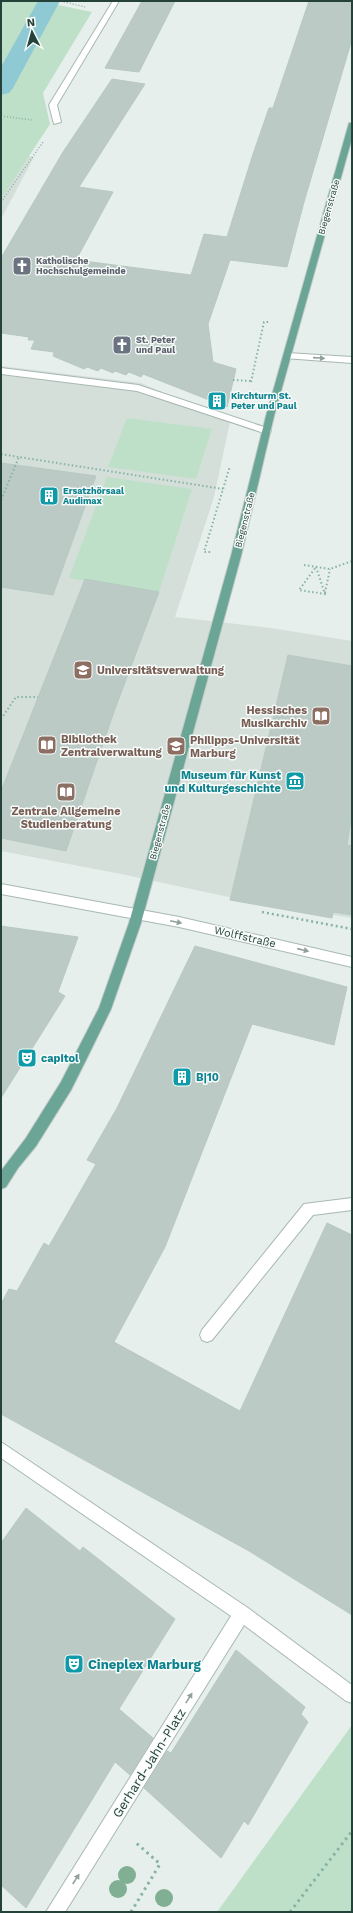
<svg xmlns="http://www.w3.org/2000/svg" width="353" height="1913" viewBox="0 0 353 1913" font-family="'Work Sans',sans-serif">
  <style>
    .built { fill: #d4dfda }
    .green { fill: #bfe0c8 }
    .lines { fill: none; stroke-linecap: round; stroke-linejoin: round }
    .canal { fill: #8ec9d4; fill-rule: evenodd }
    .building { fill: #bbcac4; stroke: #b8c9c2 }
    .minor-casing { stroke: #a8b8b2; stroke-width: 2 }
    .major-casing { stroke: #c2cac8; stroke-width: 2 }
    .path-far3 { stroke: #86b3a5; stroke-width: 1.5; stroke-dasharray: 1 2; stroke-linecap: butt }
    .path-far2 { stroke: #86b3a5; stroke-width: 2; stroke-dasharray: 1.5 2.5; stroke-linecap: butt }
    .path-far1 { stroke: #86b3a5; stroke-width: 2.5; stroke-dasharray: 2 3; stroke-linecap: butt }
    .path { stroke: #86b3a5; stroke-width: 3; stroke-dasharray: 2.5 4; stroke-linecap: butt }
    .minor { fill: #fff; fill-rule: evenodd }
    .major { fill: #6aa596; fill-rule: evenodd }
    .tree { fill: #80af93 }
    .oneway { fill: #92a09c }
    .labels { text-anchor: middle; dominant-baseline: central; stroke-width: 3; stroke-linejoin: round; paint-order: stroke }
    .far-street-label { font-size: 9px; fill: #24423a; stroke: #f7fbf9 }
    .far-worship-label { font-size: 9px; font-weight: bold; fill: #5b616d; stroke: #f7fbf9; text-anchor: start }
    .far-culture-label { font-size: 9px; font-weight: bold; fill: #0d838f; stroke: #f7fbf9; text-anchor: start }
    .education-label { font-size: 11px; font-weight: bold; fill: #785e54; stroke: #f7fbf9; text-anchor: start }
    .culture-label { font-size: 11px; font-weight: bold; fill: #0d838f; stroke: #f7fbf9; text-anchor: start }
    .street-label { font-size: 11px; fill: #24423a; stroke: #f7fbf9 }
    .near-culture-label { font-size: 13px; font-weight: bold; fill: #0d838f; stroke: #f7fbf9; text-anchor: start }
    .near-street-label { font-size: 13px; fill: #24423a; stroke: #f7fbf9 }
  </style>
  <rect width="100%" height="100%" fill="#e6efeb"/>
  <!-- built -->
  <path class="built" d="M1,153L34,157L1,219Z
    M1,366L141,383L230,422L214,497L175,617L271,628L352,641V918L224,896L121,874L1,851Z"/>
  <!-- green -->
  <path class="green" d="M1,1H39L92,12L43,93L50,124L1,199Z
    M127,418L212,429L196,479L108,467Z
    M107,477L192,489L159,592L69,578Z
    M352,1725V1912H217Z"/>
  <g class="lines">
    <!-- canal -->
    <path class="canal" d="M38,1H60L13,88L9,93L1,95V67Z"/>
  </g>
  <!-- building -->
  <path class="building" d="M142,1H175L139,72L105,68Z
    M309,1H352V39L304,202L287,267L230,260L208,324L213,362L236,369L227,407L143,374L141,377L129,372L126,375L115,371L113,373L101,368L98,371L87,367L84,369L53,356L54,352L31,349L35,340H28L29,337L1,333V258L63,152L112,79L145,84L79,187L113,192L76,260L191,275L204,234L227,237L253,154L269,108H273Z
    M1,463L96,476L53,595L1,587Z
    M85,579L159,592L115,709L66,851L1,838V791Z
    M288,655L352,666V813L347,845L352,846V915L333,912L332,918L230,900Z
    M1,926L78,937L58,992L65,996L1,1098Z
    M195,946L347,987L334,1045L252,1024L165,1247L114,1342L240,1411L327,1223L352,1235V1615L249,1551L1,1414V1304L9,1289L17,1291L44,1243L49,1246L96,1164L87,1160L117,1108Z
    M26,1508L80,1551L83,1547L175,1619L119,1709L153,1738L130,1775L115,1762L26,1908L1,1885V1543Z
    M236,1650L305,1707L301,1714L308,1722L248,1825L244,1821L221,1858L144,1788L167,1751L171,1753Z"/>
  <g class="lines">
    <defs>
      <path id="minor" d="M113,1H119L57,105L61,122L54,124L49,105Z
        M287,353L352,357V363L284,358L283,356Z
        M1,368L138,385L270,429L271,431L270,433H264L137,391L1,374Z
        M1,884L179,917L352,957V967L179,927L1,894Z
        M352,1198V1210L313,1215L212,1340L207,1342L202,1340L200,1335L202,1330L304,1204Z
        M1,1442L248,1608L352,1685V1703L346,1701L244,1625L65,1912H46L231,1616L1,1458Z"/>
      <path id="major" d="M349,123H352V138L274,416L241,556L141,923L111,1009L87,1058L71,1090L36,1146L18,1168L6,1187L1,1189V1171L26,1138L61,1082L99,1008L129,923L231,556L266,416Z"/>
    </defs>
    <!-- minor casing -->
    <use href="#minor" class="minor-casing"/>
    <!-- major casing -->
    <use href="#major" class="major-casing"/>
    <!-- path-far3 -->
    <path class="path-far3" d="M61,1L85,7
      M1,116L32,120
      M1,202L43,142"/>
    <!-- path-far2 -->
    <path class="path-far2" d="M233,380L252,381
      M251,382L264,322H270
      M1,454L19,457
      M1,500L19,457L223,489
      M210,552H204L230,466
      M304,565L330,569L352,561
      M316,567L325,594L299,590Z
      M325,593L330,569
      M1,719L16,697H38"/>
    <!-- path-far1 -->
    <path class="path-far1" d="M262,912L352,929"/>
    <!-- path -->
    <path class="path" d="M131,1912L160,1864L134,1841
      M290,1912L352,1831"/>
    <!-- minor -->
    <use href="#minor" class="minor"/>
    <!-- major -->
    <use href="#major" class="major"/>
  </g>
  <!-- trees -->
  <g class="tree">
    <circle cx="127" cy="1875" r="9"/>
    <circle cx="118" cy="1889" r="9"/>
    <circle cx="164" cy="1898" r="9"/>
  </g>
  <!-- one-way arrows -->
  <defs><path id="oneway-solid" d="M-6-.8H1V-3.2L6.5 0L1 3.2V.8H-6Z"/></defs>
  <g class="oneway">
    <use href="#oneway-solid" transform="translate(319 358) rotate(4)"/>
    <use href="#oneway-solid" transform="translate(176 922) rotate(12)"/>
    <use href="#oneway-solid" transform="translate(303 950) rotate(13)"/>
    <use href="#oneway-solid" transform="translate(189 1698) rotate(-58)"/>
    <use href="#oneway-solid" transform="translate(76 1879) rotate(-57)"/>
  </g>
  <!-- icons -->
  <defs>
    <symbol id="church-square" viewBox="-11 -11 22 22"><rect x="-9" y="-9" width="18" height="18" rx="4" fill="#6b7280" stroke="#f7fbf9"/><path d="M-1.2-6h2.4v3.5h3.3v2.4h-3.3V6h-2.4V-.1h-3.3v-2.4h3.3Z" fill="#fff"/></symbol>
    <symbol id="building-square" viewBox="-11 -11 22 22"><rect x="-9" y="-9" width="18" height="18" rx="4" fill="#0f9aa8" stroke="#f7fbf9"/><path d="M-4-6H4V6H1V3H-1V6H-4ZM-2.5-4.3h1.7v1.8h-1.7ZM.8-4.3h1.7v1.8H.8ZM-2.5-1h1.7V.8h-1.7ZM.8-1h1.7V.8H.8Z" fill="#fff"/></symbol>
    <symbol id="university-square" viewBox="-11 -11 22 22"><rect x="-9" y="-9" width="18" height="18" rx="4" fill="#8d6e63" stroke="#f7fbf9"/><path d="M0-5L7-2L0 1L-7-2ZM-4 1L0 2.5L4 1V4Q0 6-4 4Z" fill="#fff"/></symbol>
    <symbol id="library-square" viewBox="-11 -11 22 22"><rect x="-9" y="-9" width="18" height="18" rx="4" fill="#8d6e63" stroke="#f7fbf9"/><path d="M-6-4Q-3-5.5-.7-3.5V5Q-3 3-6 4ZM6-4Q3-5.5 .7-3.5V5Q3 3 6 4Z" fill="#fff"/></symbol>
    <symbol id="museum-square" viewBox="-11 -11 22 22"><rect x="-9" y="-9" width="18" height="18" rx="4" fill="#0f9aa8" stroke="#f7fbf9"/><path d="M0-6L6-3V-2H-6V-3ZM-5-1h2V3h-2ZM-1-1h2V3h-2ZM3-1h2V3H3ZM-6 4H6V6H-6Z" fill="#fff"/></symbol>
    <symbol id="theatre-square" viewBox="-11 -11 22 22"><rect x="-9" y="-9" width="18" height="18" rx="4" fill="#0f9aa8" stroke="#f7fbf9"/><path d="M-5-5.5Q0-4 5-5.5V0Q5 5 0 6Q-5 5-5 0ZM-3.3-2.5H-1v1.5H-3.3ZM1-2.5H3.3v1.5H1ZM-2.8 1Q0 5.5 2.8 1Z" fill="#fff"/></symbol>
  </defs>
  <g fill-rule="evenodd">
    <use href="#church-square" x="11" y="255" width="22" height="22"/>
    <use href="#church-square" x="111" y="334" width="22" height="22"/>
    <use href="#building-square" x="206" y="390" width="22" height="22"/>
    <use href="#building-square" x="38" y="485" width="22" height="22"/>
    <use href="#university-square" x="72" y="659" width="22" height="22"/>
    <use href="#library-square" x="310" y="705" width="22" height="22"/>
    <use href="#library-square" x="36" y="734" width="22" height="22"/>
    <use href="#university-square" x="165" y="735" width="22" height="22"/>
    <use href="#museum-square" x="284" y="770" width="22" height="22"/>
    <use href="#library-square" x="55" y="781" width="22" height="22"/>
    <use href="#theatre-square" x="16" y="1047" width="22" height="22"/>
    <use href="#building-square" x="171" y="1066" width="22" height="22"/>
    <use href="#theatre-square" x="63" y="1653" width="22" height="22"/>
  </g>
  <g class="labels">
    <!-- far-street labels -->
    <g class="far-street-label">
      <text transform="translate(329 207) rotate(-74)">Biegenstraße</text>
      <text transform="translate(245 520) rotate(-76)">Biegenstraße</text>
      <text transform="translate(160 832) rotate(-75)">Biegenstraße</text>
    </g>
    <!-- far-worship labels -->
    <g class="far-worship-label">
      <text x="36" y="261">Katholische<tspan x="36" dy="10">Hochschulgemeinde</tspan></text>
      <text x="136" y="340">St. Peter<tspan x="136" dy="10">und Paul</tspan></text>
    </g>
    <!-- far-culture labels -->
    <g class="far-culture-label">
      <text x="231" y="396">Kirchturm St.<tspan x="231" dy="10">Peter und Paul</tspan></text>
      <text x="63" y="491">Ersatzhörsaal<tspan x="63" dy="10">Audimax</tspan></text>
    </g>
    <!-- education labels -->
    <g class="education-label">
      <text x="97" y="670">Universitätsverwaltung</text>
      <text x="307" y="710" text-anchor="end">Hessisches<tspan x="307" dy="13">Musikarchiv</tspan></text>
      <text x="61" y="739">Bibliothek<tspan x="61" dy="13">Zentralverwaltung</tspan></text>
      <text x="190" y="740">Philipps-Universität<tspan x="190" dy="13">Marburg</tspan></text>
      <text x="66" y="811" text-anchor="middle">Zentrale Allgemeine<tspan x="66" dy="13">Studienberatung</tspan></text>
    </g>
    <!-- culture labels -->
    <g class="culture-label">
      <text x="281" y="775" text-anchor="end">Museum für Kunst<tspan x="281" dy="13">und Kulturgeschichte</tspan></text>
      <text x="41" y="1058">capitol</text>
      <text x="196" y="1077">B|10</text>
    </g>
    <!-- street labels -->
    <g class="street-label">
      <text transform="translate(245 937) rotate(13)">Wolffstraße</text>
    </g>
    <!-- near-culture labels -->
    <g class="near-culture-label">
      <text x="88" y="1664">Cineplex Marburg</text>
    </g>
    <!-- near-street labels -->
    <g class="near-street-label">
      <text transform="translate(149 1763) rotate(-58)">Gerhard-Jahn-Platz</text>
    </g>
  </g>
  <!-- border -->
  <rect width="353" height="1913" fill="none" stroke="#24423a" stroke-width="4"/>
  <!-- north arrow -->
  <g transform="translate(32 32) rotate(354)" stroke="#f7fbf9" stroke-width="3" paint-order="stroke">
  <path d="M0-3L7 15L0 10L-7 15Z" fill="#24423a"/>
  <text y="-6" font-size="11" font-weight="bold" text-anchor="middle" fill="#24423a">N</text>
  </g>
</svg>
